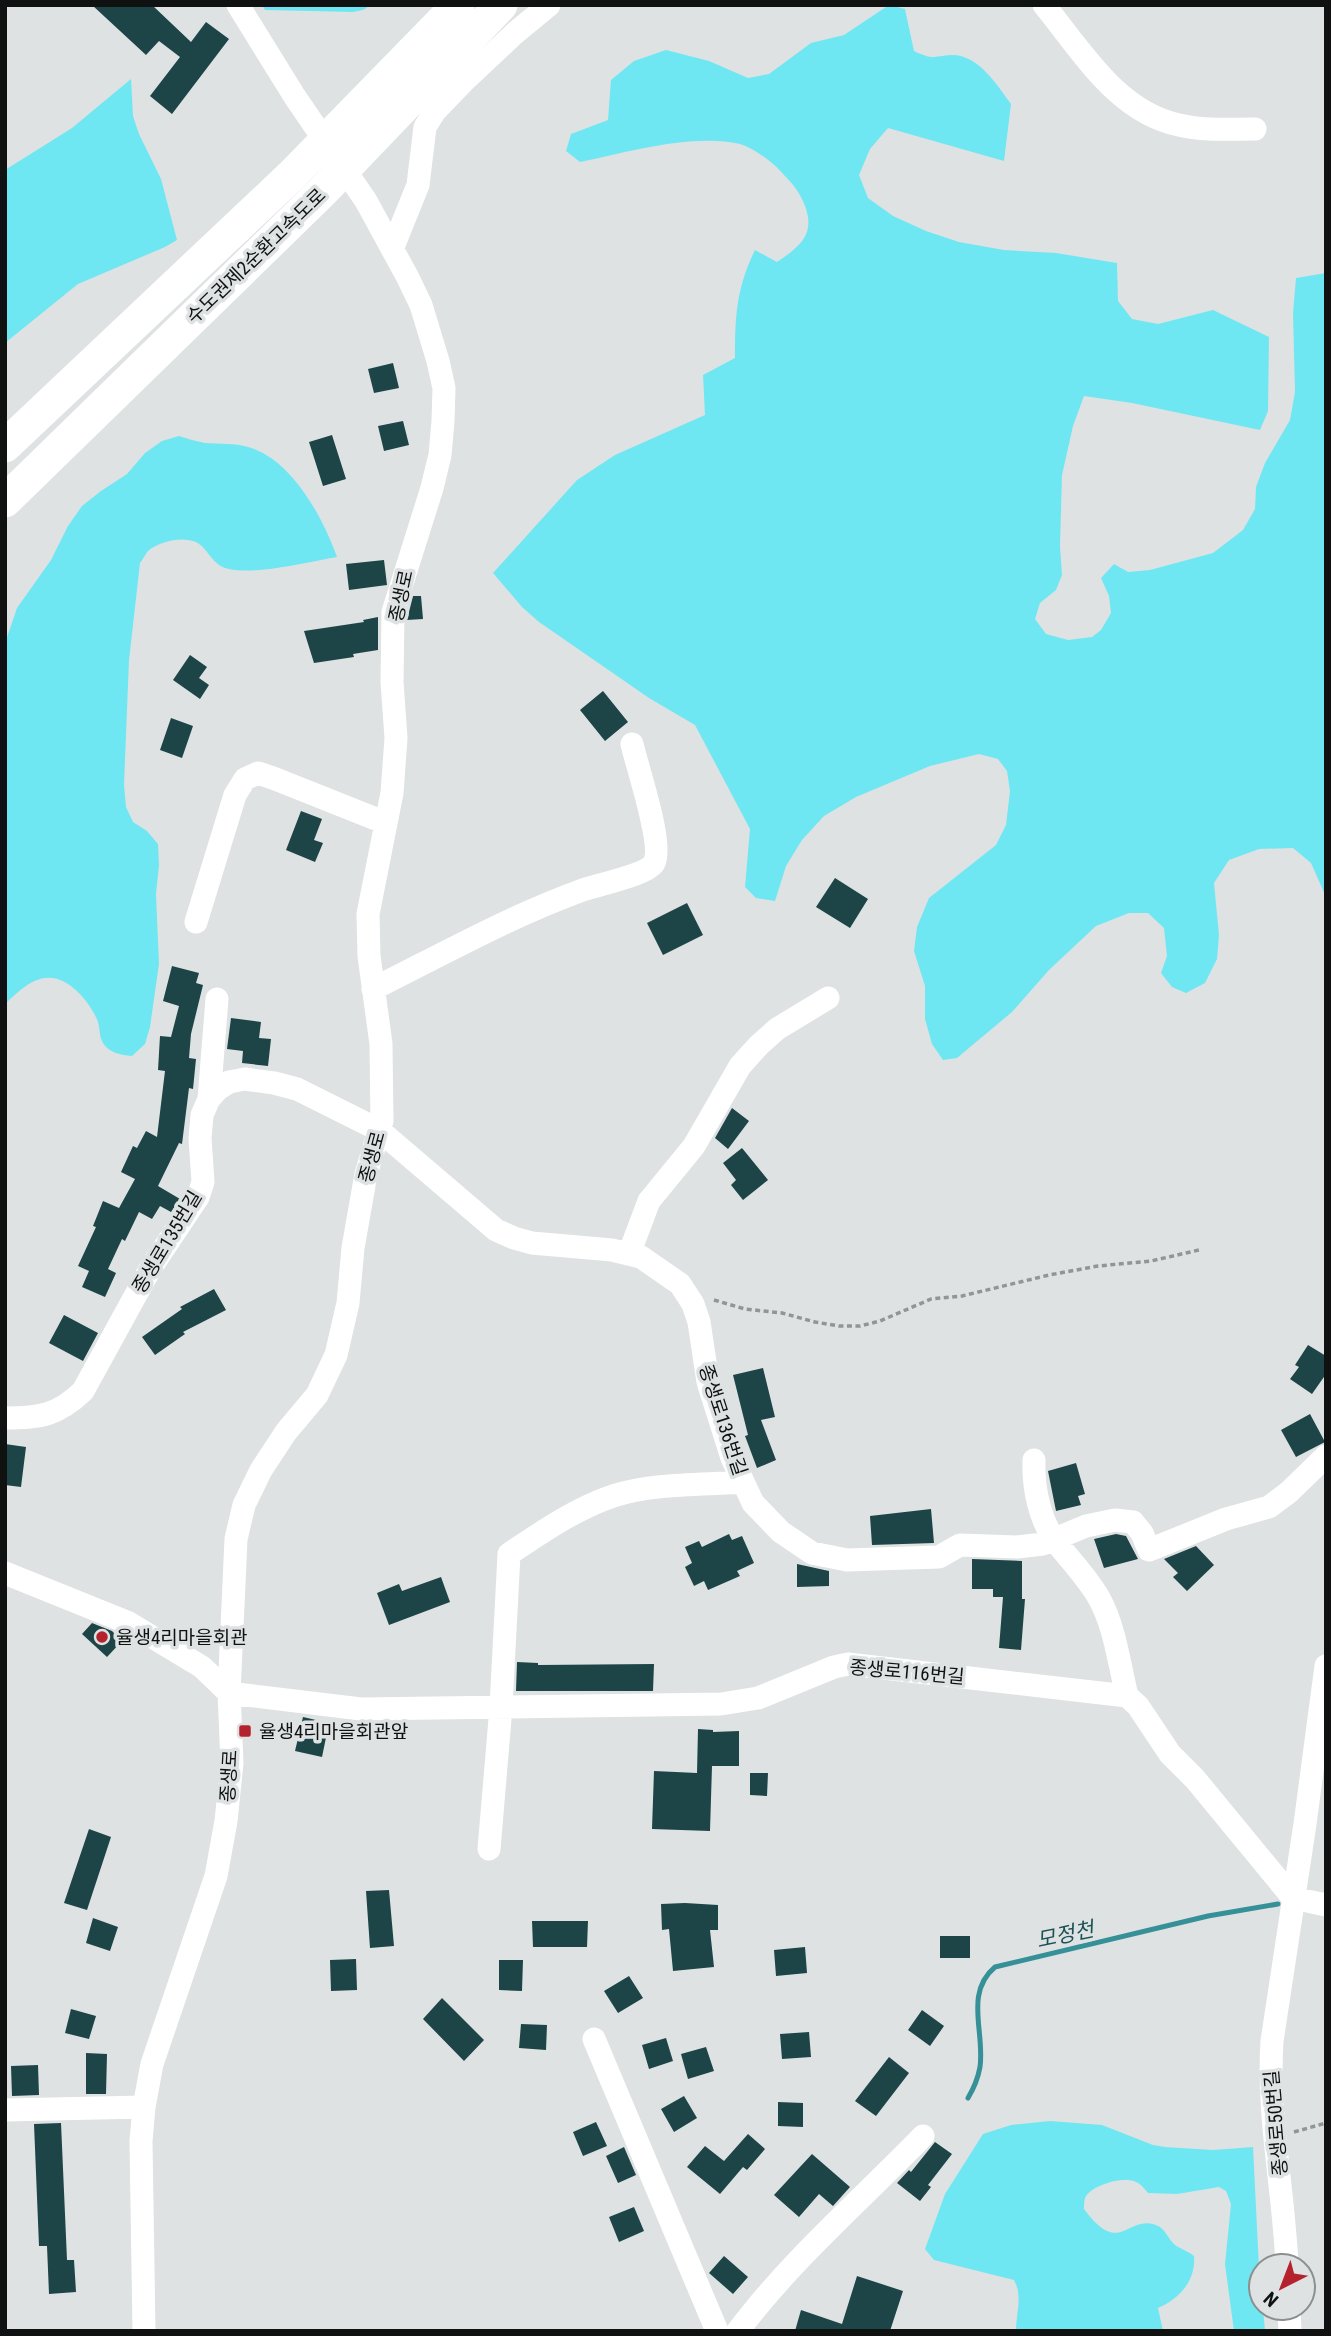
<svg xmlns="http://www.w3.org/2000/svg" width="1331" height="2336" viewBox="0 0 1331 2336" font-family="'Roboto Condensed','Noto Sans KR',sans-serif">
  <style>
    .green { fill: #6fe7f2 }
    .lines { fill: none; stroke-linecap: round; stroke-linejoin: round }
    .stream { stroke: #369097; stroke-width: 5 }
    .building { fill: #1d4447 }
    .path { stroke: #929596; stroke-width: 3.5; stroke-dasharray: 5 3.5; stroke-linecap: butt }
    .minor { stroke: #fff; stroke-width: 23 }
    .highway { stroke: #fff; stroke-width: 33 }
    .poi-dot { fill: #b4222e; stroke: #dee2e3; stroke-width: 2.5 }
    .labels { text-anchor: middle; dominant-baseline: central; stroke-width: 7; stroke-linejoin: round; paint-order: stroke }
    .street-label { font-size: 19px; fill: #101212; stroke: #dee2e3 }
    .poi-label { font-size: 19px; fill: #101212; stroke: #dee2e3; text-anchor: start }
    .water-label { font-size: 21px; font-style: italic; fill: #1c5256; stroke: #dee2e3 }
  </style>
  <rect width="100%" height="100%" fill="#dee2e3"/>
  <!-- green -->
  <path class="green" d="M262,5H371L363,10L353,12L265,10Z
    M889,5L905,9L914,51C936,61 931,56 952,55C979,55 997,85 1011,104L1004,161L888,128L870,149L859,175L868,198L893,216L926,231L959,242L1004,250L1056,253L1117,263L1118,301L1132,319L1158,324L1213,310L1269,337L1268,411L1260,430L1132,403L1084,396L1073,426L1062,475L1060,546L1062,575L1056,590L1040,603L1035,619L1046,634L1068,640L1092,637L1101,630L1111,613L1109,596L1101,578L1114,564L1128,572L1150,570L1213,553L1243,530L1255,509L1256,487L1265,463L1290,420L1295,392L1293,313L1296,278L1326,273V897L1311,863L1293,848L1259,849L1229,860L1214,883L1219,935L1217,959L1205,983L1186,993L1172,987L1161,973L1167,956L1164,928L1148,913H1129L1096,926L1049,970L1012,1012L957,1058L943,1060L932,1044L925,1019V986L914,951L917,927L929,898L996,845L1006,825L1010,791L1007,771L998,759L979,754L930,766L856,797L824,816L802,840L786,866L775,901L756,898L745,887L750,829L695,725L649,698L539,622L522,607L493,573L577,480L615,455L705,415L703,375L735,358C735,317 736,289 755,250L777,262C799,247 816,235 805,206C800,193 793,184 784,175C775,164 754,148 740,144C693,133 627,152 580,162L566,151L571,134L608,120L611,80L634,61L666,50L709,61L748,78L769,74L811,43L844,35Z
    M131,79L133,116L139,134L161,179L177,240L165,247L78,284L5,343V170L72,128Z
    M179,436C188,439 196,441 205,443C219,444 235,443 248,447C292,459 323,518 337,557C308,562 257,575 229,569C212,566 209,549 196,542C182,536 161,541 149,550C146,553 143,559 140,563L129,660L124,785L126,807L133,822L147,831L158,844L159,865L156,894L159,964L150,1027L145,1044L132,1056C121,1055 109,1053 103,1043C99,1037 100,1028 98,1022C91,1003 68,975 46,978C30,979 16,994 5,1004V643L17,608L51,560L68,526L82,506L101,491L127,474L145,453L162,441Z
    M1050,2121L1102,2125L1153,2145L1165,2147L1213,2150L1253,2147L1261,2308H1263L1265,2331H1234L1225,2264L1231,2204L1226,2191L1219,2187L1177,2194L1148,2193C1144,2188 1141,2184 1136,2182C1124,2176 1091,2185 1085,2198C1084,2202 1084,2206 1084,2209C1120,2258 1127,2214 1156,2225C1165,2228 1168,2239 1175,2245C1181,2249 1188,2251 1194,2256C1196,2281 1179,2299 1158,2308L1163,2331H1016C1016,2313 1023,2296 1014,2280L934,2260L925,2249L945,2194L983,2134L1011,2125Z"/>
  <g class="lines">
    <!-- stream -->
    <path class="stream" d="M968,2098C974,2088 978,2078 980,2067C985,2032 964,1993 995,1967L1208,1916L1278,1904"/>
  </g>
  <!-- building -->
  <path class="building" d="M92,5H152L191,42L206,22L229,39L172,114L150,96L180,57L159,41L146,55Z
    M393,363L399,388L374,393L368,369Z
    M403,421L409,445L384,451L378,426Z
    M332,435L346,479L323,486L309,442Z
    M384,560L387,585L349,590L346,564Z
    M413,596H421L423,619L407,620Z
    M378,617V650L353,654L354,657L314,663L304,631L364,622L363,620Z
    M190,655L207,667L199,678L209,685L200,699L173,680Z
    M603,691L628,722L605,741L580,710Z
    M171,718L193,726L182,758L160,750Z
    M301,811L322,819L314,840L323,843L315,862L286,850Z
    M835,878L868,899L850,928L816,907Z
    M687,903L703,935L663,955L647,923Z
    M172,966L199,973L196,983L203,985L191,1034L189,1058L196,1059L193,1089L189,1088L182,1144L179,1143L158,1186L180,1199L171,1212L160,1206L152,1219L139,1212L125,1241L122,1239L108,1269L116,1273L105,1297L82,1287L89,1271L78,1266L96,1227L93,1226L103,1201L119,1208L135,1179L121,1172L133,1146L137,1148L146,1131L157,1137L165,1071L158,1070L160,1036L171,1037L179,1006L163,1001Z
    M231,1018L261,1022L259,1038L271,1039L268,1066L242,1063L243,1051L227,1049Z
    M732,1108L749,1121L728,1149L715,1138Z
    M742,1148L768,1180L743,1200L731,1185L736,1180L723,1163Z
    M214,1289L226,1310L183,1332L185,1334L155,1355L142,1337L182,1309L180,1307Z
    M64,1315L98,1333L83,1361L49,1343Z
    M1308,1345L1326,1356V1374L1312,1394L1290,1379L1299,1367L1295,1365Z
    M763,1368L775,1417L761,1420L776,1460L757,1468L745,1436L748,1435L733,1375Z
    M1310,1414L1325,1442L1296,1457L1281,1430Z
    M5,1444L26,1447L21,1487L5,1485Z
    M1076,1463L1085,1494L1078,1496L1081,1505L1056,1511L1048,1471Z
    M931,1509L934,1543L872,1545L870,1516Z
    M729,1534L732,1540L742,1536L754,1563L737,1571L740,1576L708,1590L704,1581L694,1586L685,1567L692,1563L685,1547L699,1541L702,1547Z
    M1116,1534L1126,1536L1138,1559L1104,1568L1094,1539Z
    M1196,1546L1214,1565L1187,1591L1173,1577L1178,1573L1164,1559Z
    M972,1559L1022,1561V1599H1025L1021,1650L999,1648L1003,1597H993V1589H972Z
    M797,1564L829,1571V1586L797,1587Z
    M441,1577L450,1602L389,1625L377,1593L399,1584L402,1591Z
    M92,1623L112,1631L122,1641L107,1657L82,1634Z
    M517,1662L538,1663V1665L654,1664L653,1691H516Z
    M303,1717L329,1723L322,1757L295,1751Z
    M698,1729L713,1730V1732L739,1731V1766H712L710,1831L652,1829L654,1771L697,1773Z
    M750,1773H768L767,1796L750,1795Z
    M89,1829L111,1837L87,1910L64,1903Z
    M389,1890L394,1946L370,1948L366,1891Z
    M685,1903L718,1905V1930H710L714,1967L673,1971L669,1929L662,1930L661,1904Z
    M93,1918L118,1927L110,1951L86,1943Z
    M532,1921H588L587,1947H533Z
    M940,1936H970V1958H940Z
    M805,1947L807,1973L776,1976L774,1950Z
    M356,1959L357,1990L331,1991L330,1960Z
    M499,1960H523L522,1991L499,1990Z
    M629,1976L643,1998L618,2013L604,1991Z
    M442,1998L484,2040L464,2061L423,2019Z
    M71,2009L96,2016L89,2039L65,2033Z
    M922,2010L944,2026L930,2046L908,2030Z
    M521,2024L547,2025L546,2050L519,2048Z
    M809,2032L811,2057L782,2059L780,2034Z
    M666,2038L673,2061L649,2069L642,2045Z
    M706,2047L714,2071L688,2079L681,2054Z
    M86,2053L107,2054L106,2094H86Z
    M889,2057L909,2073L876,2116L855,2101Z
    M38,2065L39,2095L12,2096L11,2066Z
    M684,2096L697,2118L674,2132L661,2109Z
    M778,2102L803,2103V2127L778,2126Z
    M596,2122L607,2146L583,2156L573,2132Z
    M61,2123L67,2260H74L76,2292L49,2294L47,2246H39L34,2124Z
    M748,2134L765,2149L747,2170L743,2167L720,2194L687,2167L705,2146L724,2161Z
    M935,2142L952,2154L928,2185L931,2187L920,2201L897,2183L909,2170L911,2172Z
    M624,2147L636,2175L618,2183L606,2156Z
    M812,2154L850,2187L833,2206L819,2194L799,2217L774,2195Z
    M634,2207L644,2231L619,2242L609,2217Z
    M724,2256L748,2277L733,2294L709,2273Z
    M857,2276L903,2291L890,2331H795L801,2310L842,2324Z"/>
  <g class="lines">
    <!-- path -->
    <path class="path" d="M714,1300L745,1309L782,1313L815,1322L839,1326H860L880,1321L931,1299L962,1296L1049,1275L1098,1266L1151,1261L1199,1250
      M1294,2132L1326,2123"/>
    <!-- minor -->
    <path class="minor" d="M1044,5C1082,51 1117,112 1179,125C1204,131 1229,129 1255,129
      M393,247L418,185L425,127L435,111L463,82L515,33L549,5
      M196,922L235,795L245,779L258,773L273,778L386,823
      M373,989C441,955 509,917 580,891C596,885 647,875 654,863C664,845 637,767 632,744
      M209,1099L217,999
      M629,1254L649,1201L694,1146L740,1066L759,1045L777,1029L828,998
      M5,1418C39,1418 57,1416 83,1391L150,1269L198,1197L203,1182L200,1138L202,1115L209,1099L218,1089L229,1082L245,1079L274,1083L297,1089L379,1130L496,1230L514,1238L532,1243L612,1250L641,1257L680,1284L693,1304L699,1322L708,1382L732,1458L753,1503L781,1532L812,1553L847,1560L939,1557L960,1545L1017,1547L1043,1544L1086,1526L1115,1520L1133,1522L1142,1533L1149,1550L1226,1519L1269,1507L1289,1492L1326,1456
      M1034,1460C1033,1487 1039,1519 1056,1542C1070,1560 1087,1577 1099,1598C1115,1627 1119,1663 1127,1696
      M5,1573L129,1623L202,1667L229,1693L361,1709L721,1704L758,1698L834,1667L848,1664L1127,1696L1138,1706L1170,1754L1195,1779L1293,1898L1326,1905
      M489,1849L501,1707L509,1554C542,1532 575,1509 613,1496C652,1483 702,1485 743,1482
      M594,2039L717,2331
      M5,2110L144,2107
      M1287,2266C1284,2191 1267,2116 1272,2041L1305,1824L1326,1666
      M1289,2308L1290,2331
      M144,2331L141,2141L144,2107L152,2064L216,1876L226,1821L232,1763L229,1693L236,1539L244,1505L261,1470L286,1432L317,1395L336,1355L348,1303L353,1248L366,1174L382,1121L381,1044L369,956L368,914L392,793L396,738L392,682L393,612L432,488L440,455L443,421L444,388L438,361L421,305L407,276L366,201L295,97L238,5
      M738,2331C792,2259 861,2200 923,2136"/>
    <!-- highway -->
    <path class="highway" d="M5,446L293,174L458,5
      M5,501L322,192L501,5"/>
  </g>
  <!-- markers -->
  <g class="poi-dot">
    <circle cx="102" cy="1637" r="7"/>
    <rect x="238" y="1724" width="14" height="14" rx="3.5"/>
  </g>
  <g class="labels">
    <!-- street labels -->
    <g class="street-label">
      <text transform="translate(256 256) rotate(-44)">수도권제2순환고속도로</text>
      <text transform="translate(401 596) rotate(-78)">종생로</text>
      <text transform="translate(372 1157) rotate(-75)">종생로</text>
      <text transform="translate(167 1242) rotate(-59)">종생로135번길</text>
      <text transform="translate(723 1420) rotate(72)">종생로136번길</text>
      <text transform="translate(907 1672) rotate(5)">종생로116번길</text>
      <text transform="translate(229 1776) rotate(-87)">종생로</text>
      <text transform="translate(1276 2123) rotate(-95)">종생로50번길</text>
    </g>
    <!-- poi labels -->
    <g class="poi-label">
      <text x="116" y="1637">율생4리마을회관</text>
      <text x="259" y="1731">율생4리마을회관앞</text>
    </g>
    <!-- water labels -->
    <g class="water-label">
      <text transform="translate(1065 1935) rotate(-12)">모정천</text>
    </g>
  </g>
  <!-- border -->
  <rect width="1331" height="2336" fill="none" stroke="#101212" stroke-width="14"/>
  <!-- north arrow -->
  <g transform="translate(1282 2287) rotate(222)"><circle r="33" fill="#dee2e3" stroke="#8c8f8f" stroke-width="2"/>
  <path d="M0-5L12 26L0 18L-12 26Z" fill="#b4222e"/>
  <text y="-10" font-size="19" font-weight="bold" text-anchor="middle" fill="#101212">N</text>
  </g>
</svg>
